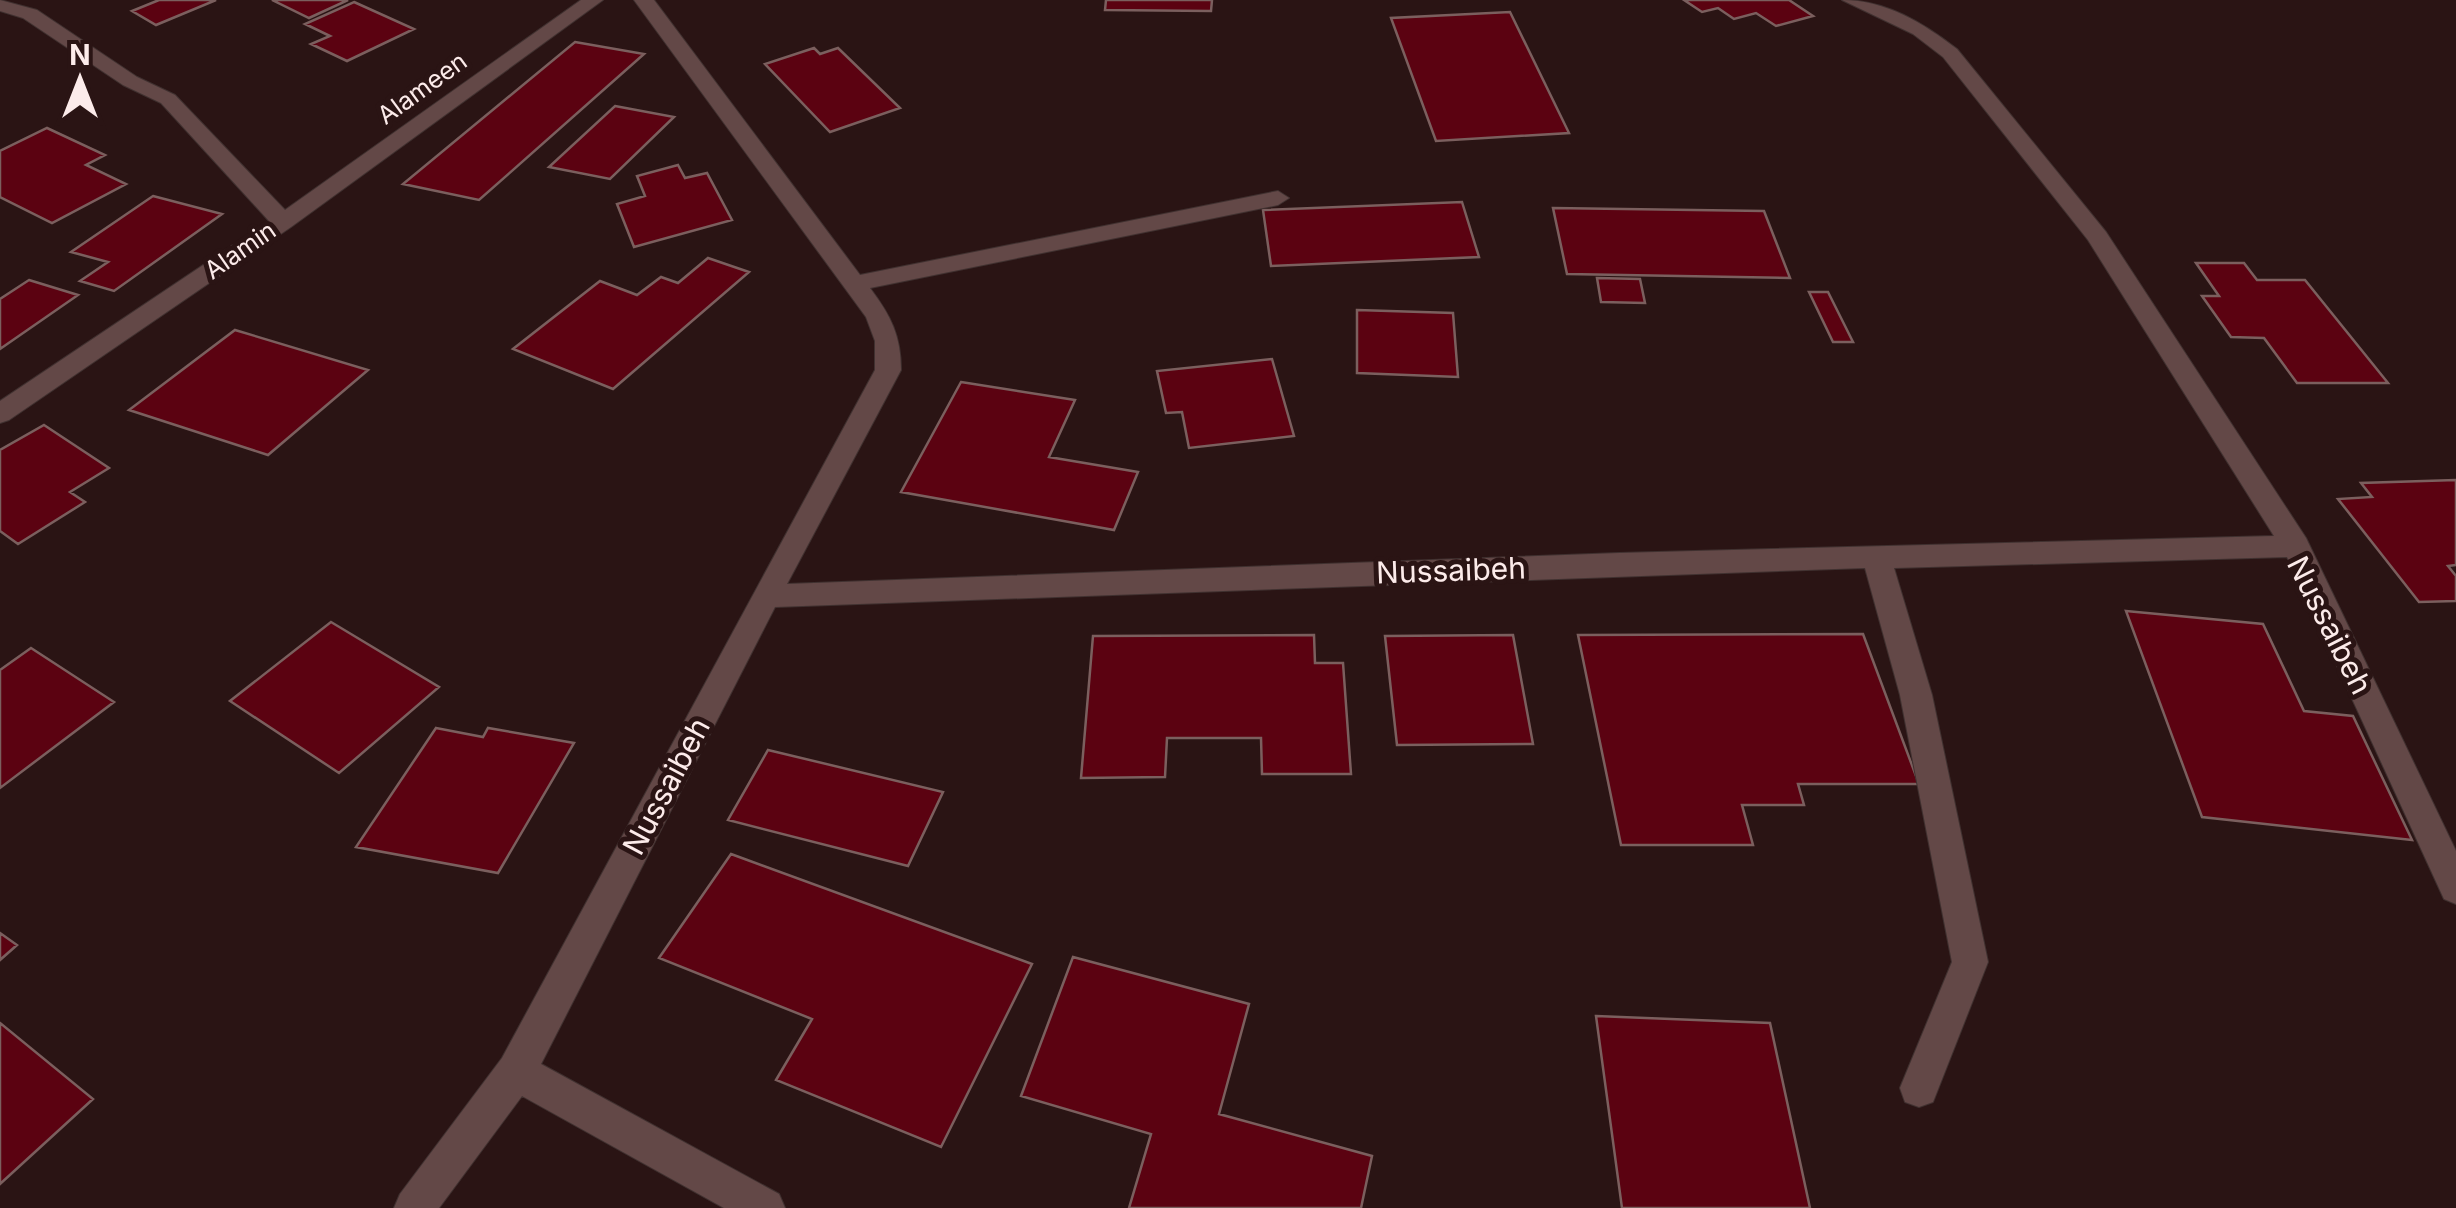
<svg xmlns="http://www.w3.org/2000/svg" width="2456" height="1208" viewBox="0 0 2456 1208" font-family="Inter,sans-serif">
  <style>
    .building { fill: #5b0211; stroke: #7b5f5e; stroke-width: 2.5 }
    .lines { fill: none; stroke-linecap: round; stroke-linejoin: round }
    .minor-casing { stroke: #403130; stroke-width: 2 }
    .minor { fill: #634847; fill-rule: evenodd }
    .labels { text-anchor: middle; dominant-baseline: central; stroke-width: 10; stroke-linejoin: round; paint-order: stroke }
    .far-street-label { font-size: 25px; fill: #fcebea; stroke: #2a1414 }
    .street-label { font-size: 30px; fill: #fcebea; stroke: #2a1414 }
  </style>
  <rect width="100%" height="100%" fill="#2a1414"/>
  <!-- building -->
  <path class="building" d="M159,0H216L156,25L132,11Z
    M272,0H348L309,18Z
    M1106,0H1212L1211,11L1105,10Z
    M1684,0H1789L1813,16L1776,26L1756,13L1734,19L1718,8L1702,12Z
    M354,2L414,29L347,61L311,44L330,36L305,24Z
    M1510,12L1569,133L1436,141L1391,18Z
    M575,42L644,54L479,200L403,184Z
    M814,48L820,54L838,48L900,108L830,132L765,64Z
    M615,106L674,117L610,179L549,167Z
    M47,128L105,155L86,165L126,184L52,223L0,197V151Z
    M678,165L685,178L707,173L732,220L634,247L617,204L645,196L637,176Z
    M153,196L222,214L114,291L80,281L108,262L71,252Z
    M1462,202L1479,257L1271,266L1263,210Z
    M1553,208L1764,211L1790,278L1567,274Z
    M708,258L749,272L613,389L513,349L600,281L637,295L661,277L678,283Z
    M2196,263H2244L2257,280H2305L2388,383H2297L2264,338L2231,337L2202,296H2219Z
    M1597,278L1640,279L1645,303L1601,302Z
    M29,280L78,295L0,349V299Z
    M1809,292H1828L1853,342H1833Z
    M1357,310L1453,313L1458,377L1357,373Z
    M235,330L368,370L268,455L129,410Z
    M1272,359L1294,436L1189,448L1182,412L1166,413L1157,371Z
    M961,382L1075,400L1049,457L1138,472L1114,530L901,492Z
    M44,425L109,468L70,492L85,502L18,544L0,531V450Z
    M2456,480V565L2448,566L2456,576V601L2419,602L2338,499L2372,497L2361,483Z
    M2126,611L2263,624L2304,711L2353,716L2412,840L2202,817Z
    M331,622L439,687L339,773L230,701Z
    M1863,634L1919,784H1798L1804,805H1742L1753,845H1621L1578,635Z
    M1314,635L1315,663H1343L1351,774H1262L1261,738H1167L1165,777L1081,778L1093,636Z
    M1513,635L1533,744L1397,745L1385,636Z
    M31,648L114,702L0,788V670Z
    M436,728L483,737L488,728L574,743L498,873L356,847Z
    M768,750L943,792L908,866L728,820Z
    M731,854L1032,964L941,1147L776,1080L812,1019L659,958Z
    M0,933L17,945L0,960Z
    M1073,957L1249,1004L1219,1114L1372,1156L1361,1208H1129L1151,1134L1021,1096Z
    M1596,1016L1770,1023L1810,1208H1622Z
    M0,1023L93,1099L0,1184Z"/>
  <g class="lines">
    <defs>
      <path id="minor" d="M0,0L37,10L137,77L175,95L285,210L581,0H603L291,227L9,420L0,423V401L269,221L161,103L123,85L23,18L0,11Z
        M634,0H654L860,275L1278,191L1289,198L1278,205L870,288C891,316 901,336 901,370L787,584L1619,553L2274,536L2088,240L1943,57L1913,34L1842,0C1886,0 1923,23 1957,49L2106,232L2306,538L2456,851V904L2444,899L2287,557L1894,568L1932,695L1988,962L1933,1102L1919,1107L1905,1102L1900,1088L1952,962L1900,695L1865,568L775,607L541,1064L779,1194L785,1208H724L522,1096L439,1208H394L400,1194L502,1058L875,370V341L866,317Z"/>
    </defs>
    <!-- minor casing -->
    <use href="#minor" class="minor-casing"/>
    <!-- minor -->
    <use href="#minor" class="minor"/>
  </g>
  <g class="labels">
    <!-- far-street labels -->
    <g class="far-street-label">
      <text transform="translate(422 88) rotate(-36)">Alameen</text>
      <text transform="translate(240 250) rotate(-35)">Alamin</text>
    </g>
    <!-- street labels -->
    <g class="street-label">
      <text transform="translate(1451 570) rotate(-2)">Nussaibeh</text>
      <text transform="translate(2330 625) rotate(63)">Nussaibeh</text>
      <text transform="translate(666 786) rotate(-62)">Nussaibeh</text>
    </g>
  </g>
  <!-- north arrow -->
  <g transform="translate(80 80)" stroke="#2a1414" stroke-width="8" paint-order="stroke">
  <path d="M0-8L18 38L0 25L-18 38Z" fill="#fcebea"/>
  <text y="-15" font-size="28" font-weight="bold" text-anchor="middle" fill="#fcebea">N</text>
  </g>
</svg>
